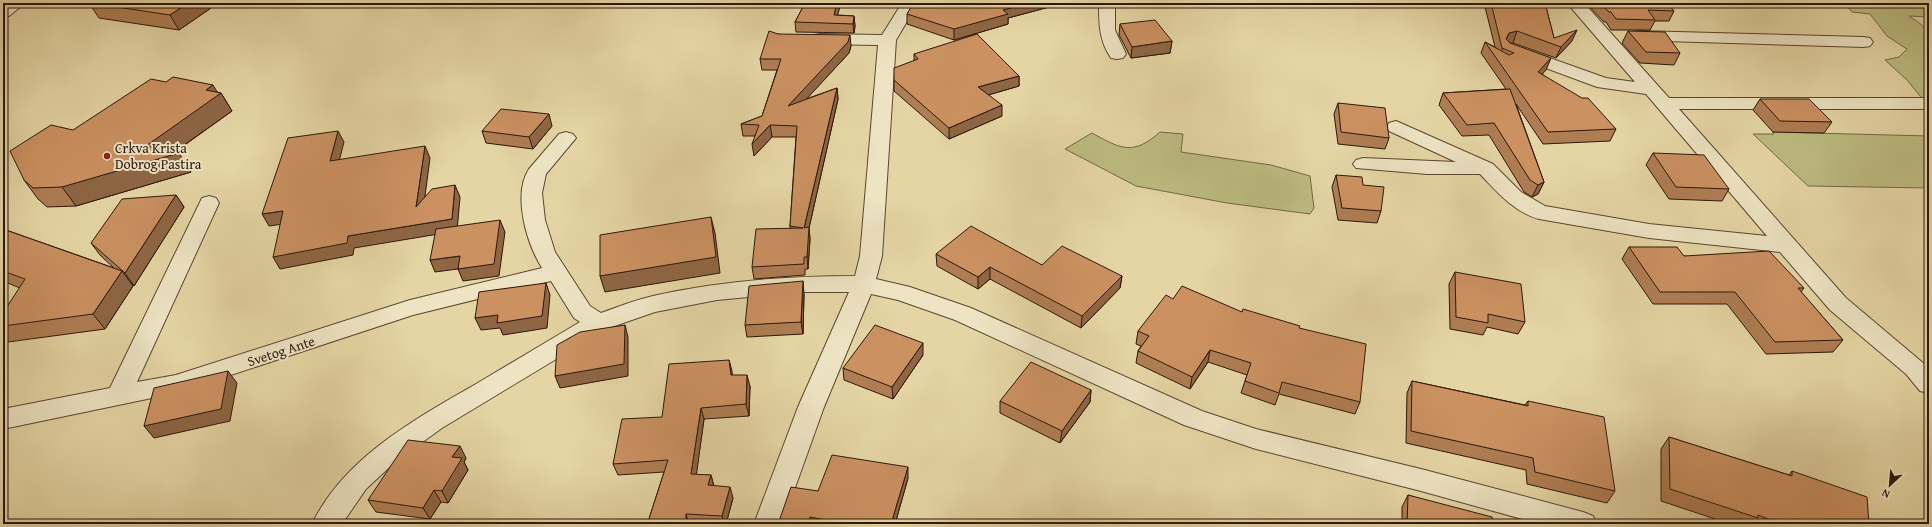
<svg xmlns="http://www.w3.org/2000/svg" width="1932" height="527" viewBox="0 0 1932 527" font-family="'Gentium Book Plus',serif">
  <style>
    .green { fill: #bcbb80; stroke: #746945 }
    .lines { fill: none; stroke-linecap: round; stroke-linejoin: round }
    .minor-casing { stroke: #5a4630; stroke-width: 2 }
    .minor { fill: #eee4c4; fill-rule: evenodd }
    .wall { fill: #af7d53; stroke: #2c170a }
    .shaded-wall { fill: #8e6644; stroke: #2c170a }
    .building { fill: #cb9161; stroke: #2c170a }
    .poi-dot { fill: #8f2418; stroke: #eee4c4; stroke-width: 1.5 }
    .labels { text-anchor: middle; dominant-baseline: central; stroke-width: 4; stroke-linejoin: round; paint-order: stroke }
    .poi-label { font-size: 14px; fill: #2c170a; stroke: #eee4c4; text-anchor: start }
    .street-label { font-size: 14px; fill: #2c170a; stroke: #eee4c4 }
  </style>
  <rect width="100%" height="100%" fill="#e5d5a4"/>
  <filter id="stains"><feTurbulence type="fractalNoise" baseFrequency=".005" numOctaves="4"/><feColorMatrix values="0 0 0 0 .2 0 0 0 0 .09 0 0 0 0 .02 0 0 0 .5 -.17"/></filter>
  <radialGradient id="worn" r=".72"><stop offset=".6" stop-color="#630" stop-opacity="0"/><stop offset="1" stop-color="#630" stop-opacity=".3"/></radialGradient>
  <!-- green -->
  <path class="green" d="M1844,3H1929V17L1909,16C1922,25 1929,27 1929,44L1926,47L1929,48V107L1907,80L1885,60L1899,57L1907,49L1887,36L1870,14L1852,12Z
    M1160,132L1183,134L1181,152L1271,165L1310,176L1314,208L1310,214L1227,203L1136,186L1065,149L1092,133C1121,149 1133,156 1160,132Z
    M1772,132L1929,136V188L1808,186L1753,134H1774Z"/>
  <g class="lines">
    <defs>
      <path id="minor" d="M6,3H25L9,16L3,18V5Z
        M902,3H918L896,40L882,256L876,279L910,287L971,308L1202,411L1256,429L1421,469L1583,512L1593,516L1597,524H1540L1421,491L1256,449L1184,425L955,320L898,300L871,294L824,407L782,524H754L798,407L849,292H800L717,300L655,312L606,329L442,428L395,462L366,489L342,524H312C344,458 415,419 476,384C511,363 545,343 580,322L574,318L551,281L413,315L176,393L3,429V409L110,388L202,198L209,196L216,198L219,203L137,382L176,375L410,300L542,268C527,244 512,195 529,169L559,134L566,132L573,134L576,138L546,174L542,193L545,220L555,252L590,306L601,313C618,307 635,300 653,296C719,281 787,276 855,276L860,256L878,45L820,44L814,43L811,39L814,35L820,34L882,35Z
        M1099,3H1115V30L1126,54L1123,58L1117,59L1111,58C1099,41 1099,23 1099,3Z
        M1567,3H1584L1669,98H1929V108L1925,109H1679L1846,298L1929,368V393L1920,391L1906,374L1830,310L1780,252L1649,238L1539,219C1514,212 1497,192 1480,174H1427L1356,168L1353,164L1356,160L1363,158L1456,162L1389,131L1387,127L1389,123L1396,121L1493,164L1521,192L1545,206L1649,224L1767,236L1646,94L1597,87L1516,57L1513,53L1516,49L1522,48L1606,78L1635,82Z
        M1639,31L1864,37L1870,38L1873,42L1870,46L1864,47L1633,40L1631,36L1633,32Z"/>
    </defs>
    <!-- minor casing -->
    <use href="#minor" class="minor-casing"/>
    <!-- minor -->
    <use href="#minor" class="minor"/>
  </g>
  <!-- wall -->
  <path class="wall" d="M89,3L211,8L179,30L99,18Z
    M805,3H841L837,15L854,16L855,26L854,33L796,32L795,22Z
    M920,3H1064L1008,18V24L954,40L907,24V14Z
    M1484,3H1545L1554,38L1572,41L1556,58L1513,43H1510L1546,70L1542,74L1616,129L1610,141L1543,144L1516,104L1544,182L1538,194L1532,197L1524,192L1489,135L1462,136L1439,105L1443,93L1506,89L1481,53L1485,42L1495,47Z
    M1586,3H1667L1674,11L1669,21H1655L1650,30H1611L1606,22H1604Z
    M1120,24L1172,41L1170,53L1131,58L1119,35Z
    M1628,31L1680,53L1674,65L1640,63L1622,43Z
    M778,34L851,46L849,53L806,99L837,88L838,99L809,228L810,239L808,269H805V275L754,279L752,267L790,228V226L796,137H772L754,156L755,136H743L741,124L762,116L777,70H762L760,59Z
    M914,54L1019,76V86L988,95L1002,116L949,139L894,91V80L914,61Z
    M217,92L221,93L232,111L175,152L191,172L76,206L47,207L38,199L24,180L73,130Z
    M1760,99L1832,122L1824,133L1773,132L1753,110Z
    M1338,103L1389,138L1385,149L1338,144L1334,114Z
    M552,126L533,149L486,143L482,131Z
    M1653,153L1729,189L1722,201L1669,199L1646,165Z
    M1336,175L1363,185L1381,211L1377,223L1338,220L1332,187Z
    M176,195L184,207L134,286L132,284L133,286L105,329L8,342L3,336V313L20,288L3,281V229L114,268L100,255L91,243Z
    M1629,247L1684,256L1804,288L1801,292L1843,340L1833,352L1766,354L1727,304H1653L1622,259Z
    M936,254L1042,265L1122,276L1120,288L1081,328L990,279L978,289L937,266Z
    M1455,272L1525,322L1518,334L1487,327L1483,335L1450,329L1449,284Z
    M804,294L803,334L747,337L745,325Z
    M1173,299L1242,312L1299,328L1360,402L1355,414L1279,394L1275,405L1241,393L1247,375L1208,362L1190,389L1136,363L1138,351L1141,346L1136,344L1138,331Z
    M923,355L893,399L844,380L843,368Z
    M729,360L732,375L750,386L749,416L704,419L696,475H711L714,486L733,498L726,524H635L648,522L664,472L618,475L613,464L662,417Z
    M1412,381L1525,405L1528,401L1615,491L1607,503L1527,484L1526,470L1406,443L1407,393Z
    M1091,390L1090,402L1060,443L1000,413V401Z
    M1669,437L1789,475L1792,471L1869,524H1730L1661,501V449Z
    M466,458L464,462L468,470L448,503L441,502L430,519L376,512L368,500Z
    M908,478L895,524H778L818,491Z
    M1408,495L1493,524H1402V507Z"/>
  <!-- shaded-wall -->
  <path class="shaded-wall" d="M188,3H208L211,8L179,30L170,15Z
    M837,3H841L835,24L834,15Z
    M1028,3H1064L1008,18V24L954,40V29L1003,10Z
    M854,16L855,26L854,33L853,24Z
    M1577,30L1572,41L1556,58L1561,47Z
    M1517,31L1513,43L1505,44L1502,50L1509,33Z
    M850,35L851,46L849,53L790,117L788,106Z
    M1172,41L1170,53L1131,58L1132,47Z
    M1551,58L1546,70L1533,84L1538,72Z
    M1019,76V86L978,98V87Z
    M213,85L219,95L221,93L232,111L170,155L179,153L191,172L76,206L62,187Z
    M837,88L838,99L809,228L810,239L808,269L807,257L804,228Z
    M1002,105V116L949,139V128Z
    M549,114L552,126L533,149L529,137Z
    M770,125L772,137L754,156L752,144Z
    M338,131L344,142L336,173L330,161Z
    M425,146L430,158L422,219L416,207Z
    M1544,182L1538,194L1532,197L1538,185Z
    M455,185L460,197L457,231L354,248L353,255L280,269L273,257L348,236L452,219Z
    M176,195L184,207L134,286L125,273Z
    M283,211L290,223L269,226L262,214Z
    M711,217L715,233L720,273L605,292L600,276Z
    M500,220L505,232L499,276L463,281L458,269Z
    M460,256L465,268L435,272L430,260Z
    M990,267V279L978,289V277Z
    M122,271L133,286L105,329L93,314Z
    M1122,276L1120,288L1081,328L1082,316Z
    M803,281L804,294L803,334L801,322Z
    M546,283L550,295L547,328L503,335L500,328L481,330L475,318Z
    M625,325L628,337V376L560,388L555,376Z
    M923,343V355L893,399L892,387Z
    M1210,350L1208,362L1190,389L1192,377Z
    M729,360L732,371L733,386L731,375Z
    M228,371L237,383L230,421L154,438L144,426Z
    M747,375L750,386L749,416L746,404Z
    M1091,390L1090,402L1060,443L1062,431Z
    M701,408L704,419L695,485L691,474Z
    M460,446L466,458L464,462L468,470L448,503L442,491L452,457Z
    M908,467V478L895,524H891Z
    M711,475L714,487L708,485Z
    M730,487L733,498L726,524H724L722,516Z
    M434,490L441,502L430,519L423,508Z
    M686,514L689,524H686Z
    M810,517L811,524H808Z"/>
  <!-- building -->
  <path class="building" d="M90,3H188L170,15Z
    M805,3H837L834,15L854,16L853,24L795,22Z
    M920,3H1028L1003,10L1008,14L954,29L907,14L912,5Z
    M1491,3H1545L1554,38L1577,30L1561,47L1517,31L1509,33L1506,39L1510,43L1551,58L1538,72L1582,98H1588L1616,129L1548,132L1485,42L1509,55L1514,53L1502,48Z
    M1600,3H1667L1674,11L1648,10L1655,20L1616,19L1611,12H1609Z
    M1155,20L1172,41L1132,47L1120,24Z
    M769,31L778,34L850,35L848,42L788,106L837,88L804,228L809,227L807,257H804V264L752,267L756,229L803,228L790,226L797,126L770,125L752,144L759,125L741,124L762,116L781,59H760Z
    M1628,31L1665,32L1680,53L1646,52Z
    M977,34L1019,76L978,87L1002,105L949,128L894,80V68L918,59L914,54Z
    M173,77L213,85L206,90L221,93L146,146L179,153L62,187L33,188L24,180L10,151L51,125L73,130L151,79L166,82Z
    M1510,89L1544,182L1538,185L1530,180L1494,123L1467,125L1443,93Z
    M1760,99H1809L1832,122L1780,121Z
    M1338,103L1385,108L1389,138L1341,132Z
    M501,109L549,114L529,137L482,131Z
    M338,131L330,161L425,146L416,207L432,189L455,185L452,219L348,236L347,243L273,257L283,211L262,214L288,138Z
    M1653,153L1704,155L1729,189L1676,187Z
    M1336,175L1362,177L1363,185L1384,187L1381,211L1342,208Z
    M176,195L125,273L91,243L122,199Z
    M711,217L716,257L600,276V235Z
    M500,220L494,264L458,269L460,256L430,260L436,229Z
    M971,226L1042,265L1062,246L1122,276L1082,316L990,267L978,277L936,254Z
    M3,229L122,271L93,314L3,326V313L25,279L3,271Z
    M1629,247H1677L1684,256L1769,251L1804,288H1798L1843,340L1775,342L1735,292H1660Z
    M1455,272L1521,284L1525,322L1488,314V323L1456,317Z
    M803,281L801,322L745,325L749,286Z
    M546,283L542,316L497,323L498,315L475,318L479,292Z
    M1182,286L1242,312L1243,309L1300,326L1299,328L1366,344L1360,402L1282,382L1279,393L1245,381L1251,363L1210,350L1192,377L1138,351L1149,336L1138,331L1166,295L1173,299Z
    M625,325L624,364L555,376L557,345L580,332Z
    M875,325L923,343L892,387L843,368Z
    M729,360L731,375H747L746,404L701,408L691,474L711,475L708,485L730,487L722,516L686,514V524H635L648,522L668,460L613,464L622,419L662,417L669,364Z
    M1031,362L1091,390L1062,431L1000,401Z
    M228,371L221,409L144,426L154,388Z
    M1412,381L1528,406V401L1604,417L1615,491L1535,472L1533,458L1411,431Z
    M1669,437L1792,476V471L1867,497L1869,524H1781L1758,515V518L1670,489Z
    M408,440L460,446L452,457L462,458L442,491L434,490L423,508L368,500Z
    M832,455L908,467L891,524H847L810,517L808,524H778L791,487L818,491Z
    M1408,495L1492,517L1493,524H1407Z"/>
  <!-- markers -->
  <circle class="poi-dot" cx="107" cy="156" r="4"/>
  <g class="labels">
    <!-- poi labels -->
    <g class="poi-label">
      <text x="115" y="148">Crkva Krista<tspan x="115" dy="16">Dobrog Pastira</tspan></text>
    </g>
    <!-- street labels -->
    <g class="street-label">
      <text transform="translate(281 351) rotate(-18)">Svetog Ante</text>
    </g>
  </g>
  <!-- margin -->
  <rect width="1932" height="527" fill="none" stroke="#e5d5a4" stroke-width="16"/>
  <rect x="4" y="4" width="1924" height="519" fill="none" stroke="#2c170a" stroke-width="2"/>
  <rect x="8" y="8" width="1916" height="511" fill="none" stroke="#2c170a"/>
  <!-- north arrow -->
  <g transform="translate(1890 485) rotate(206)" stroke="#eee4c4" stroke-width="3" paint-order="stroke">
  <path d="M0-3L7 15L0 10L-7 15Z" fill="#2c170a"/>
  <text y="-6" font-size="11" font-weight="bold" text-anchor="middle" fill="#2c170a">N</text>
  </g>
  <rect width="100%" height="100%" filter="url(#stains)"/>
  <rect width="100%" height="100%" fill="url(#worn)"/>
</svg>
